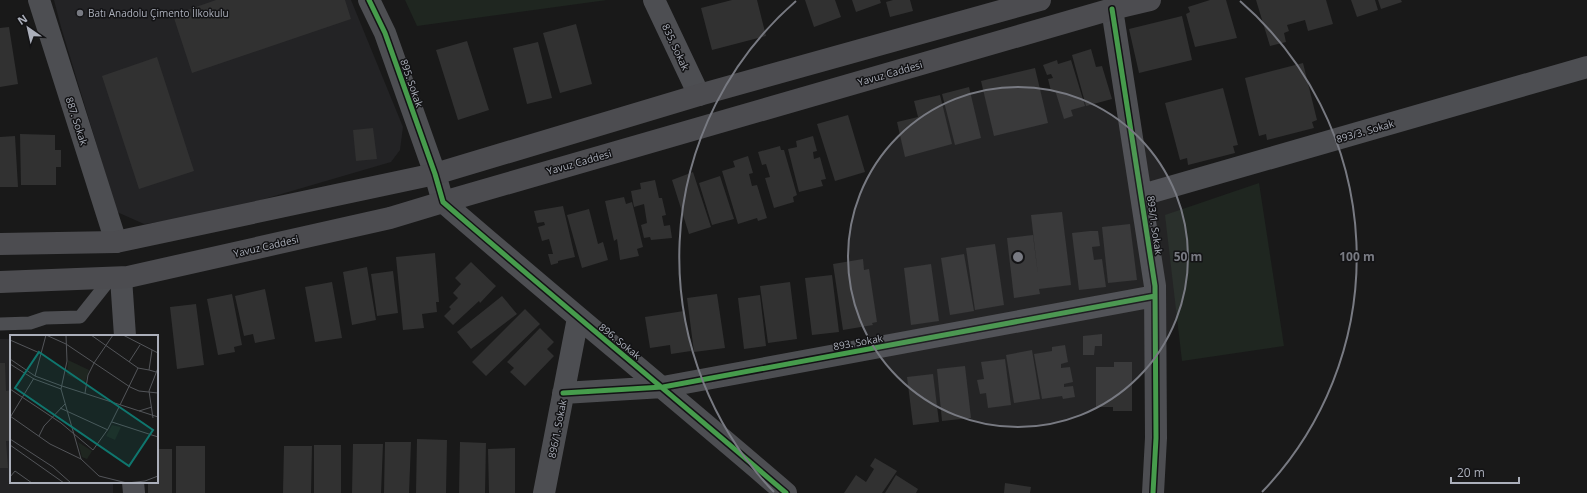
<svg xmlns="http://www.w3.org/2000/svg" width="1587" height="493" viewBox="0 0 1587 493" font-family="'Open Sans',sans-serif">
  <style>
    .built { fill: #232325 }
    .green { fill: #1f2620 }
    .building { fill: #313131 }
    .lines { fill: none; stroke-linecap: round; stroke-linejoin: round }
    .lane { stroke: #4d4e52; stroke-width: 13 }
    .street { stroke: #4d4e52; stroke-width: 22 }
    .secondary { stroke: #4c4c50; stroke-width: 22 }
    .cycleway-casing { stroke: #131315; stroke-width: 8 }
    .cycleway { stroke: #469c4c; stroke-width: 5 }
    .ring { fill: none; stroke: #787a82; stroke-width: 2 }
    .poi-dot { fill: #787a82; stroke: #131315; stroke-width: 1.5 }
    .labels { text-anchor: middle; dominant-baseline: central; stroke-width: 3; stroke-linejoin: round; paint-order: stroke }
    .poi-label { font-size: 10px; fill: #abafba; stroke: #131315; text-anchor: start }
    .street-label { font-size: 10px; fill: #abafba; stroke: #131315 }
    .inset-road { fill: none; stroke: #535559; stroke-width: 1 }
    .view { fill: #0f766e; fill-opacity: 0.15; stroke: #0f766e; stroke-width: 2 }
    .inset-edge { fill: none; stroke: #abafba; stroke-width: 2 }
    .centre { fill: #787a82; stroke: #131315; stroke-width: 2 }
    .ring-label { font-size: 12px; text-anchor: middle; font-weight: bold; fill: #787a82; stroke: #131315; stroke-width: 3; stroke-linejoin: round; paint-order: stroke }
  </style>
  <rect width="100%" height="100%" fill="#191919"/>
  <!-- built -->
  <path class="built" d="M54,0H351L403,127L400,150L391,162L210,215L144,224L117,212L61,27Z
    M0,339H11V482H113V493H0Z"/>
  <!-- green -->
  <path class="green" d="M405,0H607L417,26Z
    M1259,183L1284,346L1182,361L1165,215Z"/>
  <!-- building -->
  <path class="building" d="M216,0H345L351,19L192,73L173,15Z
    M732,0H757L766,36L712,50L701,8Z
    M805,0H835L841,17L814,27Z
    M852,0H880L881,3L856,12Z
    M893,0H910L913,11L890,17L886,2Z
    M1210,0H1226L1237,38L1195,47L1186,14L1190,12L1188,7Z
    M1256,0H1326L1333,24L1308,31L1305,20L1287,25L1289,31L1284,33L1286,42L1270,46Z
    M1351,0H1375L1378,10L1357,17Z
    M1378,0H1401L1402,2L1381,9Z
    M1182,16L1192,60L1139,73L1129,29Z
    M576,24L592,84L560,93L543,33Z
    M9,27L18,84L0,87V28Z
    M467,41L489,110L458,120L436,50Z
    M538,42L552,98L527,104L513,48Z
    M1091,49L1096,67L1102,66L1112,99L1086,106L1072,55Z
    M157,57L194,171L139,189L102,76Z
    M1057,60L1058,64L1071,60L1085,106L1071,110L1073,116L1064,119L1055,90L1051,91L1048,79L1053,78L1051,74L1047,75L1043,65Z
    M1303,63L1317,120L1312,122L1314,128L1267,140L1266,134L1259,136L1245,78Z
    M1035,68L1048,123L994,136L981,81Z
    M969,87L981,138L955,145L942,94Z
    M1223,88L1238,145L1233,146L1235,153L1188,165L1187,158L1180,160L1165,103Z
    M940,95L952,144L905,157L897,122L918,117L914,101Z
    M848,115L865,172L835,181L817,124Z
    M373,128L377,159L356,161L353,130Z
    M20,134L55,135V150H61V167H56V185H21Z
    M15,136L18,187H0V137Z
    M813,136L817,151L813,152L814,159L820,157L826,179L821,180L823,186L799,192L788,149L797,147L796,141Z
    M780,146L781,150H784L797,195L793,197L794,202L774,208L765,178L770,177L766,164L762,165L758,152Z
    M748,156L753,173L749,174L752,186L757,185L767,218L758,221L757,218L738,224L722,171L735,167L733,161Z
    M693,172L711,227L689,234L672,180Z
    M720,176L734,219L712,225L699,183Z
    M655,180L659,198H662L666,215L662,216L664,226L670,225L672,238L651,240L650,237L644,238L641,225L647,223L644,204L634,207L631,191L641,189L640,183Z
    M624,197L626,204L632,202L643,247L637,249L639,256L620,260L617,239L614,241L605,201Z
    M563,206L575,257L558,261V263L551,265L548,254H553L549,239L542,241L538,227L545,225L544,222L537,223L534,211Z
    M589,209L598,244L603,242L608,260L582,268L567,215Z
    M1062,212L1071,285L1039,289L1040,294L1014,298L1007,238L1033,235L1038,275L1031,215Z
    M1130,224L1137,280L1108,283L1102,227Z
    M1090,231H1098L1100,246L1092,247L1094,260L1102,259L1106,287L1079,290L1072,233Z
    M995,244L1004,305L975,310L966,248Z
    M435,253L439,302H436L437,312L422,314L424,328L403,330L396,257Z
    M964,254L974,311L950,315L941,258Z
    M863,259L864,270L869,269L877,322L872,323L873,325L843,330L833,264Z
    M471,262L496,286L480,303L479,301L453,325L444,316L451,309L449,307L458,298L453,293L461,284L455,278Z
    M931,264L939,321L911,325L904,268Z
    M367,267L376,320L352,325L343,272Z
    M393,271L398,313L377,316L371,274Z
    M832,275L839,332L812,335L805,278Z
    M332,282L342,338L315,342L305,287Z
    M790,282L797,339L768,343L760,286Z
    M265,289L275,339L255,343L253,334L244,336L235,296Z
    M232,294L242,345L234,347L235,352L218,355L207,299Z
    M717,294L725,348L694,352L687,298Z
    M760,295L766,346L744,349L738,298Z
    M502,296L517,314L471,349L457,332Z
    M196,304L204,365L177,369L170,307Z
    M525,309L540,324L486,376L472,362Z
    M684,311L691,351L671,354L670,345L650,348L645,317Z
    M540,328L554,342L547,349L554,356L525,386L510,372L514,368L507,362Z
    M1102,334V346H1095L1094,355H1083V336Z
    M1065,345L1068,362L1061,364V368L1070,367L1073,382L1064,384V387L1073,386L1075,397L1063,399L1062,396L1042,399L1034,354L1052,351V347Z
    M1032,350L1040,399L1014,403L1006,355Z
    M1005,359L1011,405L988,408L986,393L980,394L977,380L984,379L981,362Z
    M1114,362H1132V411H1113V407H1096V367H1114Z
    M0,363H5L6,391L11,390V441H6L8,468H0Z
    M965,366L971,418L942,421L937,369Z
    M933,374L939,422L913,425L907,377Z
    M417,439L447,440L446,493H416Z
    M385,442H411L409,493H384Z
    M460,442L486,443L485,493H459Z
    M353,444H383L381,493H352Z
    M314,445H341V493H314Z
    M176,446H205V493H176Z
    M284,446H312L311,493H283Z
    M515,448V493H489L488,449Z
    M157,449H172V493H148V482H157Z
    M875,458L897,471L882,493H844L856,475L866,482L874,469L870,466Z
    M896,475L918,489L916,493H885Z
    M1005,483L1031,487L1030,493H1004Z"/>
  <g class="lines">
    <!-- lane -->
    <path class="lane" d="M0,324L30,323L45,318L80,317L111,278"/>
    <!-- street -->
    <path class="street" d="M39,0L116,242
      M369,0L385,33L435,174L443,202C556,300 672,395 786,493
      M654,0L699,95
      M1112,9L1155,286L1156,438L1153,493
      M1142,195L1587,67
      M121,278L125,336
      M563,393L663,387L1155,296
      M133,482L134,493
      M544,493L578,318"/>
    <!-- secondary -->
    <path class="secondary" d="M0,244L116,242L435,174L699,95L1040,0
      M0,282L128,277L390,218L443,202L1112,9L1150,0"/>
    <defs>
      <path id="cycleway" d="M369,0L385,33L435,174L443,202C556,300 672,395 786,493
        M1112,9L1155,286L1156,438L1153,493
        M563,393L663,387L1155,296"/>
    </defs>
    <!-- cycleway casing -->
    <use href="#cycleway" class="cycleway-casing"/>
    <!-- cycleway -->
    <use href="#cycleway" class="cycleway"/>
  </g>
  <!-- distance rings -->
  <circle cx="1018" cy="257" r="170" fill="#787a82" fill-opacity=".12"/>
  <g class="ring">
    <circle cx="1018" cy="257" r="170"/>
    <path d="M774 492A339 339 0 0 1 796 1M1240 1A339 339 0 0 1 1262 492"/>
  </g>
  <!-- markers -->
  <circle class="poi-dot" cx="80" cy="13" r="4"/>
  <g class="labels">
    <!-- poi labels -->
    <g class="poi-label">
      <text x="88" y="13">Batı Anadolu Çimento İlkokulu</text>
    </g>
    <!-- street labels -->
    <g class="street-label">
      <text transform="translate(676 47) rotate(65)">835. Sokak</text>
      <text transform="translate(890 73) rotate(-16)">Yavuz Caddesi</text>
      <text transform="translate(412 83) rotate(71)">895. Sokak</text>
      <text transform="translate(77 121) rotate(72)">887. Sokak</text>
      <text transform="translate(1365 131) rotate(-16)">893/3. Sokak</text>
      <text transform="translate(579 162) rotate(-16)">Yavuz Caddesi</text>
      <text transform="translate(1155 225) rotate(82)">893/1. Sokak</text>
      <text transform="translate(266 246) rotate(-13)">Yavuz Caddesi</text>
      <text transform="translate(620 341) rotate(39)">896. Sokak</text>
      <text transform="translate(858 342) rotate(-10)">893. Sokak</text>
      <text transform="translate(557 429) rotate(-79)">896/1. Sokak</text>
    </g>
  </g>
  <!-- overview -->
  <g transform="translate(10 335)">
    <rect width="148" height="148" fill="#191919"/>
    <path d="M58,25L79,35L75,48L57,40ZM102,90L111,92L105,105L96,101ZM68,107L82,116L77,124L72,122Z" fill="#1f2620"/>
    <path class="inset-road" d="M36,0L56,9L120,52L129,56L148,58M56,0L57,26L51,54L71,124M81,0L128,33L139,35M113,0L148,18M0,5L32,19M142,15L139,35L146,37M0,24L25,41L52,51L148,82M119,27L130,10M0,29L24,44L51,54M25,41L36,0M0,54L51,88L83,115L98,94L109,72M75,58L78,40L84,28L103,0M110,70L128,33M50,73L98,95M129,76L142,72M0,81L40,109L71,124L89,141L117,148M1,81L24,43M143,83L139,56L148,33M102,87L148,102M29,101L34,91L55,69M0,104L43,132L61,148M0,110L54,148M0,142L5,136L22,148M117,148L135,146L148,141"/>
    <path class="view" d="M29,17L143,95L119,131L5,53Z"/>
    <rect width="148" height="148" class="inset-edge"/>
  </g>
  <circle cx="1018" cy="257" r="6" class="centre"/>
  <g class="ring-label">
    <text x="1188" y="261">50 m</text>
    <text x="1357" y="261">100 m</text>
  </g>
  <!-- north arrow -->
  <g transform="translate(28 28) rotate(326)" stroke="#131315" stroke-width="3" paint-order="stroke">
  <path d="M0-3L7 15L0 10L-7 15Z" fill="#abafba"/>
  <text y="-6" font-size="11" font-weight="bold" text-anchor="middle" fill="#abafba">N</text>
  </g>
  <!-- scale -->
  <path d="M1451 477v6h68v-6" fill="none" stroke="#abafba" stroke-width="2"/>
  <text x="1457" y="477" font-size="12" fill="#abafba" stroke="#131315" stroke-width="3" paint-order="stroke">20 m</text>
</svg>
